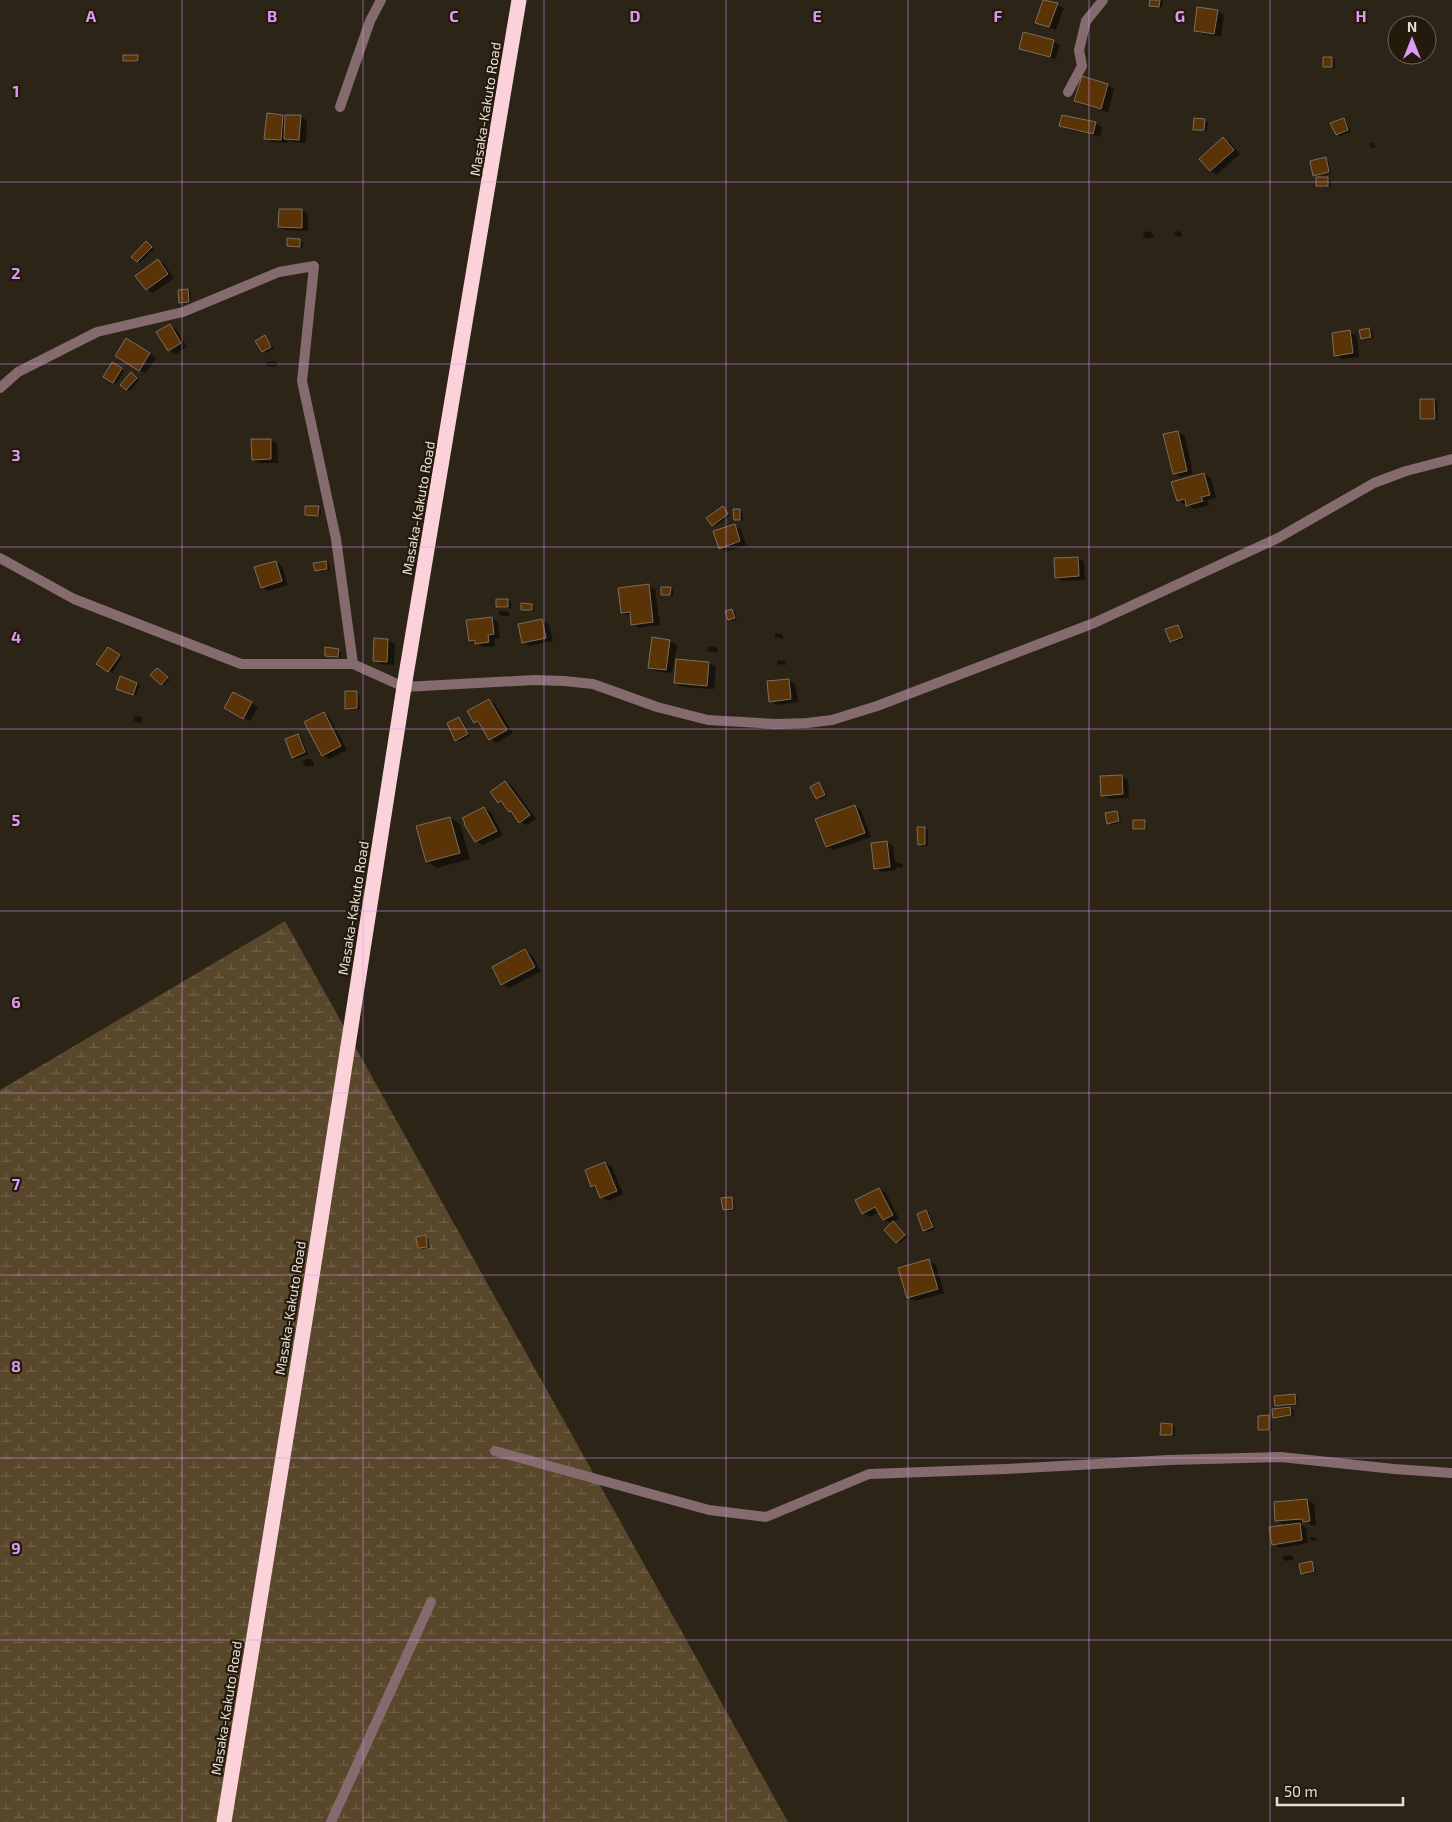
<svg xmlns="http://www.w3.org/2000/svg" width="1452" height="1822" viewBox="0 0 1452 1822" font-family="'Exo 2',sans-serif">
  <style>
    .wetland { fill: url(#wetland-marsh) }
    .shadow { fill: #0007 }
    .building { fill: #5a3407; stroke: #7c6d5f }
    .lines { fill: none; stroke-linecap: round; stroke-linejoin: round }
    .street { stroke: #856a6e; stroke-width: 10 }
    .highway { stroke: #fbd2d9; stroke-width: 15 }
    .grid { fill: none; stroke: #dd99f4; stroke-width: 1; stroke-opacity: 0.55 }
    .labels { text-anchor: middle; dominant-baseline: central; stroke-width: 4.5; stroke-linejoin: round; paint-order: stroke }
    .street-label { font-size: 14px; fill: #e4ded5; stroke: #231a0c }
    .grid-label { font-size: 16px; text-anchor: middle; font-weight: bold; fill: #dd99f4; stroke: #231a0c; stroke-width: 4.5; stroke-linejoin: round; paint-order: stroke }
  </style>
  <defs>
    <pattern id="wetland-marsh" width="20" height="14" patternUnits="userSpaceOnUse" patternTransform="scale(1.25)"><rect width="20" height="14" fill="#58472a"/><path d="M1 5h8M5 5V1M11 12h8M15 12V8" fill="none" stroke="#706148"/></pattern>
  </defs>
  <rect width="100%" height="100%" fill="#2c2416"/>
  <!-- wetland -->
  <path class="wetland" d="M285,921L788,1822H0V1090Z"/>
  <!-- shadow -->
  <path class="shadow" d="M1045,0L1064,8L1056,30L1037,22Z
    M1151,0H1163L1162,8L1151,5Z
    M1217,11L1224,15L1221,37L1202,34L1195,30Z
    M1053,41L1060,45L1056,59L1027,52L1020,48Z
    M137,56L140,58V62H127L125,61Z
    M1332,58L1335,60V68L1325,66Z
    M1082,78L1108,85L1114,89L1108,112L1082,105L1076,101Z
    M283,116L286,118L300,117L307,120L306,143L292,142L288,140L287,143L272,142L266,138Z
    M1344,119L1346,121L1351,132L1339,136L1337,135Z
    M1195,120L1208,122L1207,131L1195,129Z
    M1095,123L1102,127L1100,137L1067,129L1061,126Z
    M1223,139L1230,142L1240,154L1217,174L1210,170Z
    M1369,143H1373L1376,147L1372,148L1370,146Z
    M1325,159L1328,160L1331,174L1317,176L1314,175Z
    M1328,179L1331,180V187L1318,185Z
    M302,210L308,214V231L286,230L280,227Z
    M1149,231L1152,233L1154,237L1147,239L1144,237L1143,233Z
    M1179,231L1182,233V236L1178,237L1175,235L1174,232Z
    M300,241L303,242L302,248L288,245Z
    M149,244L154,249L140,263L138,261Z
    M158,261L164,264L174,278L153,293L147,289Z
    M188,291L191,292V303L183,304L180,303Z
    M170,325L176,329L187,347L176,354L169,350Z
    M1369,329L1372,331L1374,338L1365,340L1362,338Z
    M1350,332L1357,336L1359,357L1342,359L1336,355Z
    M265,337L274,348L266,353L263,351Z
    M133,343L156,358L146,373L139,370Z
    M274,361L277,363L278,366L269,367L266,366V362Z
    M113,364L124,371L116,384L105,377Z
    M131,374L139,380L130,391L127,389Z
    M1434,400L1437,401L1438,420H1425L1422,418Z
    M1178,432L1185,436L1193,474L1180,477L1174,473Z
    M271,440L277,444L278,463H260L253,460Z
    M1204,474L1211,478L1216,498L1207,500L1209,505L1194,509L1187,504H1184L1178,500Z
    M318,507L321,509V516H309L306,515Z
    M723,508L730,516L715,526L712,525Z
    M740,510L742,512L743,521L735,519Z
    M734,526L741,529L746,545L726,552L720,548Z
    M1078,558L1084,562L1085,580L1063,581L1056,577Z
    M276,562L282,566L288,585L268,591L262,587Z
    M326,562L329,564L330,570L319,572L316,570Z
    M648,586L655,589L660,625L639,628L632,624L631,616L622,613Z
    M670,588L673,590V596L662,594Z
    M508,600L511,601V608H500L497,606Z
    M531,605L534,606V611L522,609Z
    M499,611H506L509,613V616H502L499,614Z
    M732,611L735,612L737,619L732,621L729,619Z
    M492,618L498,622L500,638H494L495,646L483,647L470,640Z
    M542,620L549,624L553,641L530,646L523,642Z
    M1178,626L1181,628L1185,638L1174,642L1171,641Z
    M775,633L783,635V639L775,637Z
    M654,638L670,641L677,645L672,673L656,671L649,667Z
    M375,640H388L395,644L394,665L381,664L374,660Z
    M708,646L718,648L717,653L707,651Z
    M108,649L122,657L112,673L98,664Z
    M339,650L341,651V658L326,655Z
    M777,660L786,661V665L777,664Z
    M709,663L716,667L714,689L682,687L675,683Z
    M158,669L170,680L164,685L161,684Z
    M121,678L140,685L136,695L120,690Z
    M789,680L795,684L798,702L777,705L770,701Z
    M356,692L359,694L360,709L350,710L347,708Z
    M234,693L258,707L250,721L226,708Z
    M489,700L495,704L513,733L497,743L490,739L483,726L475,722Z
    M324,714L330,718L347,750L329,759L322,755Z
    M134,716L142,717V723L134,721Z
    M459,718L462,720L470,736L459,741L456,740Z
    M298,735L301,737L308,754L296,759L293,757Z
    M310,759L313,761L314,766L307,767L304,765L303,760Z
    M1121,776L1128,780L1129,798L1109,799L1102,795Z
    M505,782L512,786L536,819L527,825L520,822L506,806L499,802Z
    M819,784L822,785L827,796L820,800L817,798Z
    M855,806L861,810L871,837L834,850L827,847Z
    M484,808L491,812L503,835L483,845L476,841L465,824Z
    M1117,812L1119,814L1121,822L1111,825L1108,823Z
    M450,818L460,824L470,859L437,868L427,862Z
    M1144,822L1147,823V830H1137L1135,829Z
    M925,828L928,830V845L922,846L919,844Z
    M887,842L893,846L895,862L903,864V868L896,867V870L882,872L875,868Z
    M525,951L532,955L541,971L509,988L502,984Z
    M605,1163L612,1167L623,1194L608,1201L601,1197L598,1189L592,1186Z
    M879,1189L886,1193L899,1219L892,1222L907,1237L900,1243L897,1242L892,1224L883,1219L879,1212L870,1217L863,1213Z
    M731,1198L734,1200L735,1210L727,1211L724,1209Z
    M926,1212L929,1213L935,1229L927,1232L924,1230Z
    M425,1236L428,1238L430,1248L422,1249L419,1247Z
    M929,1261L936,1265L944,1293L915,1301L908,1297Z
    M1294,1395L1297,1397L1298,1405L1287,1406L1293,1410L1294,1416L1277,1418L1274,1417L1282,1409L1277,1405Z
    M1269,1417L1271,1418L1272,1431H1262L1259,1429Z
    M1162,1424L1175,1427L1174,1436L1162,1434Z
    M1307,1500L1314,1504L1316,1525H1311L1306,1522L1297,1523L1306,1528L1308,1543L1280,1548L1273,1544L1286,1526L1277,1520Z
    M1315,1537L1318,1540L1313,1541L1308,1538Z
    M1290,1555L1293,1557V1560L1286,1561L1283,1559V1556Z
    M1311,1562L1314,1564L1316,1572L1305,1575L1302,1573Z"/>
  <!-- building -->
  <path class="building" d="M1043,0L1058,3L1049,27L1035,23Z
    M1150,0H1160L1159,7L1149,6Z
    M1197,7L1218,10L1214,34L1194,31Z
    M1023,32L1054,40L1050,57L1019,49Z
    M123,55H138V61H123Z
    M1323,57H1332V67H1323Z
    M1082,76L1108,84L1101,109L1074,101Z
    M267,113L283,115L281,140L264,139Z
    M285,115H301L299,140L284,139Z
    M1062,115L1096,122L1093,134L1059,126Z
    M1194,118L1205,119L1204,130H1193Z
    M1344,118L1348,130L1336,135L1330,123Z
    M1223,137L1234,150L1210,171L1199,159Z
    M1326,157L1329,172L1313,176L1310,161Z
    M1316,177H1328V186H1316Z
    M279,209H302V228L278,227Z
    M287,238L300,239V247L287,246Z
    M146,241L152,247L137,262L131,257Z
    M158,259L168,274L146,290L135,276Z
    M188,289L189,302L179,303L178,290Z
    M170,324L181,343L168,351L156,332Z
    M1369,328L1371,337L1361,339L1359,330Z
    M1350,330L1353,353L1334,356L1332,333Z
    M265,335L271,347L262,352L255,341Z
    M126,338L150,353L139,371L115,356Z
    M112,362L122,368L113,383L103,377Z
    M131,372L137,378L126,390L120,385Z
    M1420,399H1434L1435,419H1420Z
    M1178,431L1187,471L1173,474L1163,434Z
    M251,439H271V459L252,460Z
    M1204,473L1210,495L1201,497L1203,501L1186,506L1185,499L1177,501L1171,482Z
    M305,506H319L318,516L305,515Z
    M723,506L728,514L712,526L706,518Z
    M733,509H740V520H734Z
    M735,524L740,541L719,549L713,531Z
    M1078,557L1079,576L1055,578L1054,558Z
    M276,561L282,581L261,588L254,567Z
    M326,561L327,569L315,571L313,563Z
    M649,584L653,622L631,625L630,612L621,613L618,588Z
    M661,587H671L670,595H661Z
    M496,599H508V607H496Z
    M521,603L532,604V610H521Z
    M732,609L735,618L728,620L725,611Z
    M492,617L494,634L488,635L489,642L475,644V640L469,641L466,620Z
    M542,619L546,638L522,643L518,624Z
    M1178,625L1183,637L1170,642L1165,629Z
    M652,637L670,640L666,670L648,668Z
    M374,638L388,639L387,662L373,661Z
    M108,647L120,655L108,672L96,664Z
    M325,647L339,649L338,657L325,656Z
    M676,659L709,662L707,686L674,683Z
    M157,668L168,677L161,685L150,675Z
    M120,676L137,683L133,695L116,689Z
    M789,679L791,699L769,702L767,681Z
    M345,691H357V708L345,709Z
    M233,692L252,702L243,719L224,708Z
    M489,699L507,730L489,740L478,721L474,723L467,711Z
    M324,712L341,746L322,756L304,722Z
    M459,717L468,734L455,741L447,723Z
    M298,734L305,752L292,758L285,739Z
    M1122,775L1123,794L1101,796L1100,776Z
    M505,781L530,815L519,823L511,811L509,812L501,801L498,803L490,792Z
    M819,782L825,795L816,799L810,787Z
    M855,805L865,833L826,847L815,819Z
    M484,807L497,831L475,842L464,824L465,823L462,818Z
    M1117,811L1119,821L1107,824L1105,813Z
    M450,817L460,853L426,862L416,826Z
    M1133,820H1145V829H1133Z
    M917,827H925V844L918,845Z
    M887,841L890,867L874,869L871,843Z
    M525,949L535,967L501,985L492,967Z
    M605,1162L617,1191L600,1198L595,1185L591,1187L585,1170Z
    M879,1188L893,1215L883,1220L875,1207L862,1214L855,1200Z
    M732,1197L733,1209L723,1210L721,1198Z
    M926,1210L933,1227L923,1231L917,1214Z
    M893,1221L905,1235L896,1243L884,1230Z
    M426,1235L427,1247L418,1248L416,1237Z
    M929,1259L938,1289L907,1298L898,1268Z
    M1295,1394L1296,1404L1275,1406L1274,1396Z
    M1290,1407L1291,1415L1273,1418L1272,1409Z
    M1269,1415V1430H1258V1416Z
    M1161,1423L1172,1424V1435H1160Z
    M1307,1499L1310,1521L1303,1522L1302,1519L1275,1521L1274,1502Z
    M1300,1523L1302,1540L1272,1545L1269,1527Z
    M1312,1561L1314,1571L1301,1574L1299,1564Z"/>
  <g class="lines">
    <!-- street -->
    <path class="street" d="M1068,92L1082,66L1079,50L1086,21L1103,0
      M340,107L370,21L381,0
      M0,388L18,372L97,332L183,312L279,272L314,266L302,381L336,539L353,664
      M0,558L74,599L241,664H353L404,687L534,680L564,681L593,684L657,707L708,720L776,724L807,723L832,720L877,706L1094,623L1278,538L1374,483L1406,471L1452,459
      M495,1451L709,1510L766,1517L869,1474L1006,1469L1169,1460L1281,1457L1394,1469L1452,1473
      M331,1822L431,1602"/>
    <!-- highway -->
    <path class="highway" d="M224,1822L308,1302L404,687L519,0"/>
  </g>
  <!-- grid -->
  <path class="grid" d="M182,0V1822M363,0V1822M544,0V1822M726,0V1822M908,0V1822M1089,0V1822M1270,0V1822M0,182H1452M0,364H1452M0,547H1452M0,729H1452M0,911H1452M0,1093H1452M0,1275H1452M0,1458H1452M0,1640H1452"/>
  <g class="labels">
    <!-- street labels -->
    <g class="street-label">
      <text transform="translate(485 109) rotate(-81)">Masaka-Kakuto Road</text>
      <text transform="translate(418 508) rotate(-80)">Masaka-Kakuto Road</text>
      <text transform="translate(353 908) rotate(-81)">Masaka-Kakuto Road</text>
      <text transform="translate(290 1308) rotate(-81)">Masaka-Kakuto Road</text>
      <text transform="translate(226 1708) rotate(-81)">Masaka-Kakuto Road</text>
    </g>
  </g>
  <g class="grid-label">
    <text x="91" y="22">A</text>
    <text x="272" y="22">B</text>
    <text x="454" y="22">C</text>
    <text x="635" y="22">D</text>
    <text x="817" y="22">E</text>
    <text x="998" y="22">F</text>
    <text x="1180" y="22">G</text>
    <text x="1361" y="22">H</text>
    <text x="16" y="97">1</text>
    <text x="16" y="279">2</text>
    <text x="16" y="461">3</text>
    <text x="16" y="643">4</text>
    <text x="16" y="826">5</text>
    <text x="16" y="1008">6</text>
    <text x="16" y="1190">7</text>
    <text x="16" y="1372">8</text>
    <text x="16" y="1554">9</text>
  </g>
  <!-- north arrow -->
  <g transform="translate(1412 40)"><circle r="24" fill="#231a0c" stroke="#70685c"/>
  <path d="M0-4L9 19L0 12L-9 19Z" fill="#dd99f4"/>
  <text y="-8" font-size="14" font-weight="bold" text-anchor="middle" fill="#e4ded5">N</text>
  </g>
  <!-- scale -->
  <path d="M1277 1797v8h126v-8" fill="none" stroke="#e4ded5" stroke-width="2.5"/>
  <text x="1284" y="1797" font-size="15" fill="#e4ded5" stroke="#231a0c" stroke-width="4" paint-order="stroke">50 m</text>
</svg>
